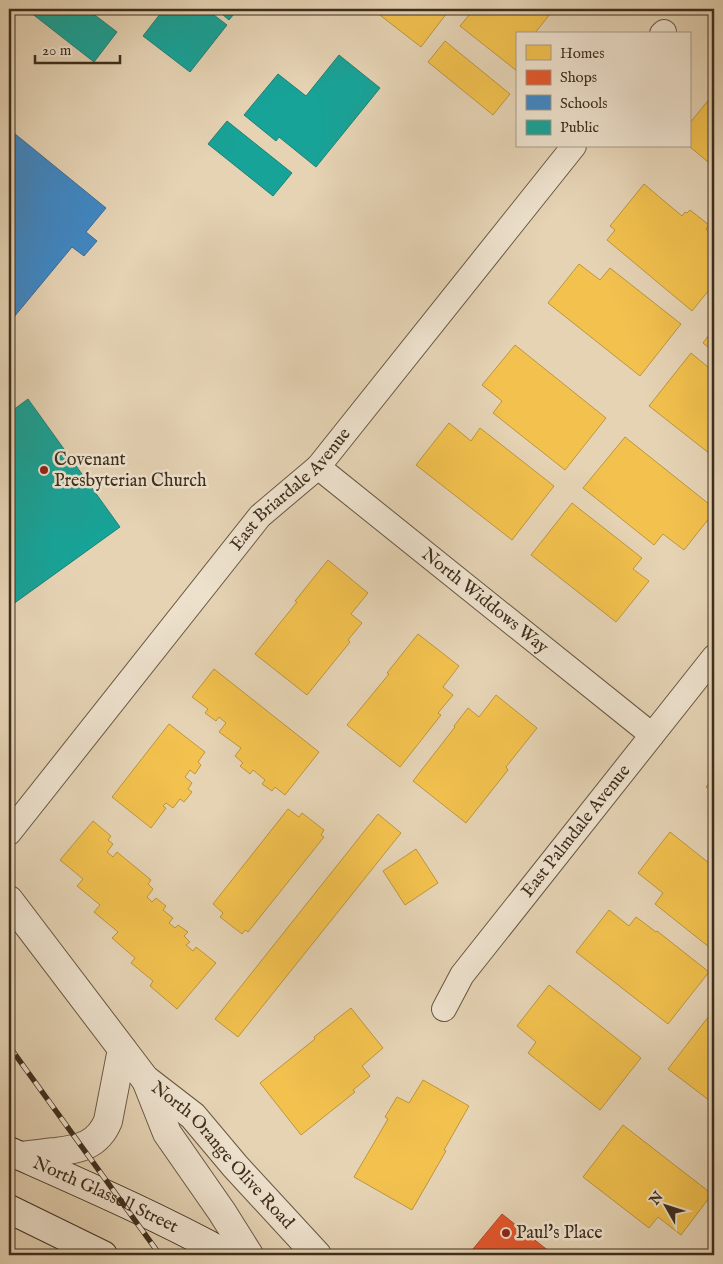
<svg xmlns="http://www.w3.org/2000/svg" width="723" height="1264" viewBox="0 0 723 1264" font-family="'IM FELL English',serif">
  <style>
    .homes { fill: #f2c14e; stroke: #bc953f }
    .shops { fill: #e4572e; stroke: #b24b29 }
    .schools { fill: #3f88c5; stroke: #3f6d93 }
    .public { fill: #17a398; stroke: #238073 }
    .lines { fill: none; stroke-linecap: round; stroke-linejoin: round }
    .minor-casing { stroke: #685743; stroke-width: 26 }
    .tertiary-casing { stroke: #685743; stroke-width: 30 }
    .secondary-casing { stroke: #3e2e1d; stroke-width: 30 }
    .minor { stroke: #eee2ce; stroke-width: 24 }
    .tertiary { stroke: #eee2ce; stroke-width: 28 }
    .secondary { stroke: #eee2ce; stroke-width: 28 }
    .rail-casing { stroke: #3e2e1d; stroke-width: 5.5 }
    .rail { stroke: #eee2ce; stroke-width: 4; stroke-dasharray: 11; stroke-linecap: butt }
    .poi-dot { fill: #8f2418; stroke: #eee2ce; stroke-width: 2 }
    .labels { text-anchor: middle; dominant-baseline: central; stroke-width: 5; stroke-linejoin: round; paint-order: stroke }
    .poi-label { font-size: 18px; fill: #3e2e1d; stroke: #eee2ce; text-anchor: start }
    .street-label { font-size: 18px; fill: #3e2e1d; stroke: #eee2ce }
  </style>
  <rect width="100%" height="100%" fill="#e5d3b4"/>
  <filter id="stains"><feTurbulence type="fractalNoise" baseFrequency=".004" numOctaves="4"/><feColorMatrix values="0 0 0 0 .2 0 0 0 0 .09 0 0 0 0 .02 0 0 0 .5 -.17"/></filter>
  <radialGradient id="worn" r=".72"><stop offset=".6" stop-color="#630" stop-opacity="0"/><stop offset="1" stop-color="#630" stop-opacity=".3"/></radialGradient>
  <!-- homes -->
  <path class="homes" d="M372,9H450L421,47Z
    M474,9H554L535,33L536,34H517V71L460,26Z
    M445,41L510,94L493,115L428,62Z
    M711,97L714,100V167L689,146V124Z
    M644,184L682,216L685,212L687,213L690,210L709,225L706,229L714,236V284L692,311L607,240L615,230L610,226Z
    M579,264L600,280L610,268L681,324L640,376L548,303Z
    M714,328V352L703,343Z
    M515,345L606,418L565,470L493,413L502,401L482,385Z
    M691,353L714,372V457L649,406Z
    M449,423L471,441L480,428L554,486L512,540L416,465Z
    M625,437L714,508V512L684,550L663,534L654,545L583,488Z
    M572,503L642,558L633,569L649,581L616,622L531,555Z
    M328,560L368,593L351,614L362,623L348,640L350,642L307,695L255,654L297,602L295,601Z
    M418,634L459,666L443,687L453,695L438,713L441,715L400,767L347,725L389,674L387,673Z
    M214,669L319,752L285,795L275,787L272,791L262,784L265,780L253,770L250,774L240,766L243,763L235,756L241,748L219,732L226,723L219,717L216,721L205,713L208,709L192,697Z
    M496,695L537,728L506,767L508,770L466,823L413,781L455,727L454,726L468,708L479,717Z
    M169,724L205,752L198,762L201,765L195,774L190,770L185,777L192,783L188,789L192,792L184,802L180,799L173,808L166,803L163,806L166,808L151,828L112,797Z
    M714,777V793L706,787Z
    M288,809L299,817L302,813L324,830L321,835L324,837L248,932L245,930L242,934L220,917L223,913L213,904Z
    M378,814L401,833L238,1037L215,1019Z
    M93,821L111,836L108,840L113,844L107,852L113,857L117,852L151,880L148,884L153,889L147,897L152,902L156,898L166,906L163,910L173,918L169,923L175,928L178,925L188,932L184,936L190,942L186,945L193,951L196,947L216,963L177,1009L150,986L153,981L131,963L135,958L112,938L118,932L94,912L100,905L77,886L83,879L60,860Z
    M670,832L714,867V951L655,904L663,893L638,873Z
    M416,849L438,883L405,905L383,871Z
    M609,910L629,926L636,917L656,932L657,931L709,972L668,1024L576,952Z
    M549,985L641,1058L600,1110L528,1053L536,1042L517,1026Z
    M351,1008L383,1048L362,1066L370,1076L353,1090L355,1092L301,1135L260,1083L315,1039L314,1037Z
    M709,1016L714,1021V1104L668,1069Z
    M423,1080L469,1106L444,1150L446,1151L412,1210L354,1177L388,1119L385,1117L397,1097L409,1103Z
    M623,1125L712,1194L681,1235L658,1217L649,1228L583,1177Z"/>
  <!-- shops -->
  <path class="shops" d="M502,1214L550,1252L548,1255H468Z"/>
  <!-- schools -->
  <path class="schools" d="M9,129L106,208L86,232L97,241L84,256L72,247L9,323Z"/>
  <!-- public -->
  <path class="public" d="M26,9H87L117,32L94,62Z
    M164,9H206L227,25L190,72L143,36Z
    M216,9H238L229,20Z
    M339,55L380,88L316,167L279,137L276,141L244,115L278,74L306,96Z
    M227,121L292,173L273,196L208,144Z
    M28,399L120,527L9,607V413Z"/>
  <g class="lines">
    <defs>
      <g id="minor">
        <path d="M662,34L664,32"/>
        <path id="s1" d="M318,467L652,735"/>
        <path id="s2" d="M9,833L260,516L318,467L574,146"/>
        <path id="s3" d="M444,1009L462,975L714,657"/>
      </g>
      <g id="tertiary">
        <path id="s4" d="M9,900L145,1079L193,1116L235,1166L317,1255"/>
        <path d="M146,1080L167,1133L222,1212L249,1255"/>
        <path d="M21,1156C32,1155 44,1153 56,1152C80,1149 98,1145 108,1121L122,1049"/>
      </g>
      <g id="secondary">
        <path id="s5" d="M9,1151C83,1184 157,1216 228,1255"/>
        <path d="M9,1209L103,1255"/>
      </g>
    </defs>
    <!-- minor casing -->
    <use href="#minor" class="minor-casing"/>
    <!-- tertiary casing -->
    <use href="#tertiary" class="tertiary-casing"/>
    <!-- secondary casing -->
    <use href="#secondary" class="secondary-casing"/>
    <!-- minor -->
    <use href="#minor" class="minor"/>
    <!-- tertiary -->
    <use href="#tertiary" class="tertiary"/>
    <!-- secondary -->
    <use href="#secondary" class="secondary"/>
    <defs>
      <path id="rail" d="M9,1046L160,1255"/>
    </defs>
    <!-- rail casing -->
    <use href="#rail" class="rail-casing"/>
    <!-- rail -->
    <use href="#rail" class="rail"/>
  </g>
  <!-- markers -->
  <g class="poi-dot">
    <circle cx="44" cy="470" r="5"/>
    <circle cx="506" cy="1233" r="5"/>
  </g>
  <g class="labels">
    <!-- poi labels -->
    <g class="poi-label">
      <text x="54" y="460">Covenant<tspan x="54" dy="21">Presbyterian Church</tspan></text>
      <text x="516" y="1233">Paul's Place</text>
    </g>
    <!-- street labels -->
    <g class="street-label">
      <text stroke="none"><textPath href="#s2" startOffset="445">East Briardale Avenue</textPath></text>
      <text stroke="none"><textPath href="#s1" startOffset="214">North Widdows Way</textPath></text>
      <text stroke="none"><textPath href="#s3" startOffset="222">East Palmdale Avenue</textPath></text>
      <text stroke="none"><textPath href="#s4" startOffset="334">North Orange Olive Road</textPath></text>
      <text stroke="none"><textPath href="#s5" startOffset="106">North Glassell Street</textPath></text>
    </g>
  </g>
  <!-- margin -->
  <rect width="723" height="1264" fill="none" stroke="#e5d3b4" stroke-width="30"/>
  <rect x="10" y="10" width="703" height="1244" fill="none" stroke="#3e2e1d" stroke-width="2.5"/>
  <rect x="15" y="15" width="693" height="1234" fill="none" stroke="#3e2e1d"/>
  <!-- legend -->
  <rect x="516" y="32" width="175" height="115" fill="#eee2ce" stroke="#a89a87"/>
  <rect x="526" y="45" width="25" height="15" fill="#f2c14e" stroke="#a89a87"/>
  <text x="560" y="58" font-size="15" fill="#3e2e1d">Homes</text>
  <rect x="526" y="70" width="25" height="15" fill="#e4572e" stroke="#a89a87"/>
  <text x="560" y="82" font-size="15" fill="#3e2e1d">Shops</text>
  <rect x="526" y="95" width="25" height="15" fill="#3f88c5" stroke="#a89a87"/>
  <text x="560" y="108" font-size="15" fill="#3e2e1d">Schools</text>
  <rect x="526" y="120" width="25" height="15" fill="#17a398" stroke="#a89a87"/>
  <text x="560" y="132" font-size="15" fill="#3e2e1d">Public</text>
  <!-- north arrow -->
  <g transform="translate(666 1206) rotate(309)" stroke="#eee2ce" stroke-width="4" paint-order="stroke">
  <path d="M0-4L9 19L0 12L-9 19Z" fill="#3e2e1d"/>
  <text y="-8" font-size="14" font-weight="bold" text-anchor="middle" fill="#3e2e1d">N</text>
  </g>
  <!-- scale -->
  <path d="M35 55v8h85v-8" fill="none" stroke="#3e2e1d" stroke-width="2.5"/>
  <text x="42" y="55" font-size="15" fill="#3e2e1d" stroke="#eee2ce" stroke-width="4" paint-order="stroke">20 m</text>
  <rect width="100%" height="100%" filter="url(#stains)"/>
  <rect width="100%" height="100%" fill="url(#worn)"/>
</svg>
